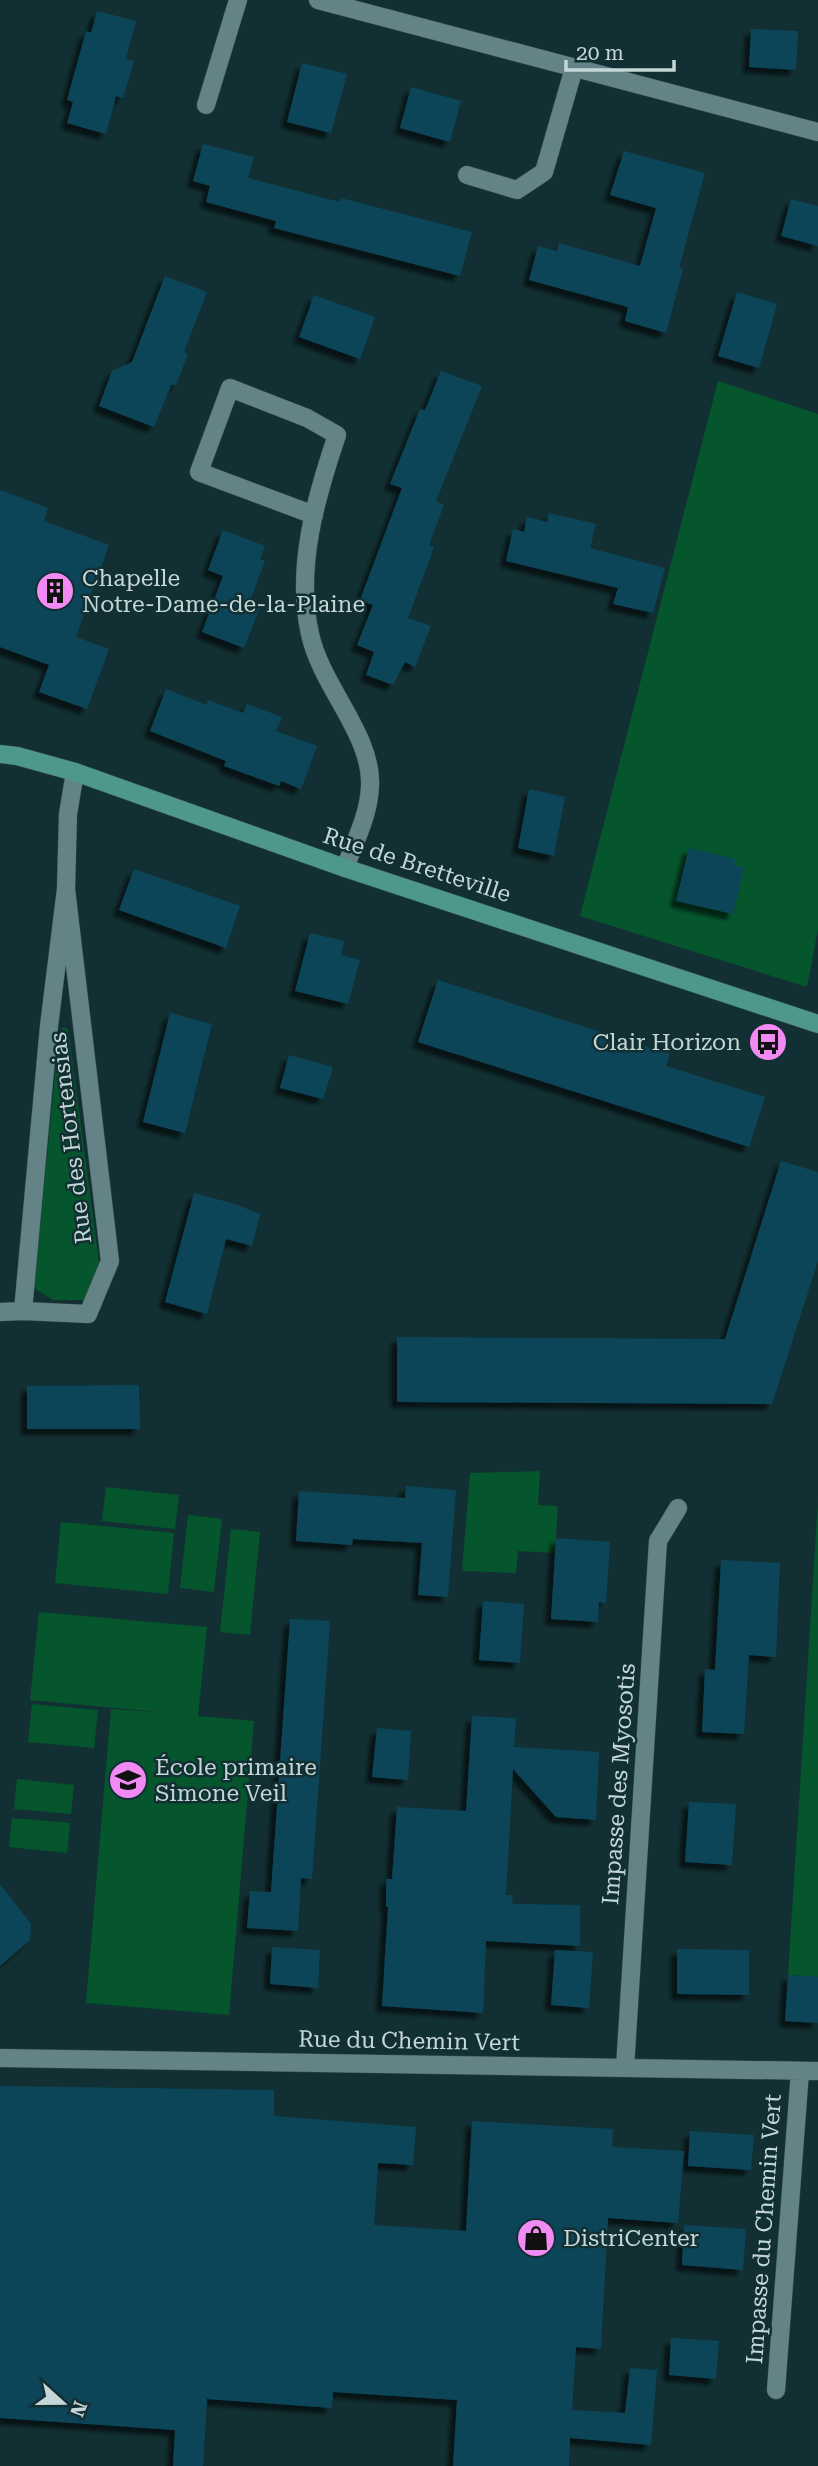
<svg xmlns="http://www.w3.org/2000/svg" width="818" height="2466" viewBox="0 0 818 2466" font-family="'Roboto Serif',serif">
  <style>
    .green { fill: #05562d }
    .building { fill: #0c4559; filter: url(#shadow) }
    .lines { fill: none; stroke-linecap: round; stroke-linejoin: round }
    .minor-casing { stroke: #374d50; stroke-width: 19 }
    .major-casing { stroke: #374d50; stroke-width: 19 }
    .minor { stroke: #638386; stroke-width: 18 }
    .major { stroke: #4e978d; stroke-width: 18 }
    .labels { text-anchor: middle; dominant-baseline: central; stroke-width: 5; stroke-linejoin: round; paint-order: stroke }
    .poi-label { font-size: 23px; fill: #c5d6d7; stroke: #123033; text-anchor: start }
    .street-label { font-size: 23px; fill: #c5d6d7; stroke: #123033 }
  </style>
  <defs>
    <filter id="shadow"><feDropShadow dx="-6" dy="6" stdDeviation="2" flood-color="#0009"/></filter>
  </defs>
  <rect width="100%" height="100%" fill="#123033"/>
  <!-- green -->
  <path class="green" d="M718,381L818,414V929L807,987L580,916Z
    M63,1027L68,1029L69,1035L99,1263L84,1300H53L34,1288L59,1035Z
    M540,1471L538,1505L558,1506L555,1553L518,1551L516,1573L462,1571L470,1473Z
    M106,1487L179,1495L175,1529L102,1521Z
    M818,1502V1977L788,1975Z
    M188,1515L222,1519L214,1592L180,1588Z
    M61,1522L174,1533L168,1594L55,1583Z
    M231,1529L260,1532L250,1635L220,1632Z
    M39,1612L207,1627L198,1716L254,1721L229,2015L86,2003L111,1709L168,1713L30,1700Z
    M32,1704L98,1710L94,1748L28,1742Z
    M17,1779L74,1785L71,1814L14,1809Z
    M12,1818L70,1823L67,1853L9,1847Z"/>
  <!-- building -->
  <path class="building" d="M97,11L136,21L126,59L134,61L123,98L116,96L106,134L67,123L73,102L67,100L86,31L91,33Z
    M751,29L798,31L796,70L749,67Z
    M302,63L347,74L331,133L287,122Z
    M411,87L461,101L450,142L400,128Z
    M203,144L254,157L248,178L340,202L341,198L472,232L460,276L274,228L276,221L206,202L210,186L193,181Z
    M624,151L705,173L679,268L683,269L666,333L625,321L628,307L529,280L538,246L557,251L559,243L640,266L656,208L610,195Z
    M791,199L818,206V246L781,236Z
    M165,276L207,292L184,352L188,354L176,385H171L154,427L99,406L112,371L132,362Z
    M737,292L777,304L759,368L718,356Z
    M314,295L375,317L360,359L299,337Z
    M441,371L482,386L436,501L444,505L429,545L434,547L408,618L431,626L415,667L405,662L393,685L366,675L374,652L357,645L373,605L360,600L402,488L390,484L420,409L425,410Z
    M0,490L48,508L44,521L109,545L76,637L109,649L87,709L39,692L49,665L0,647Z
    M549,513L596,524L590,548L665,568L653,613L613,604L618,588L506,561L513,529L524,532L527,517L547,522Z
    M223,530L265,546L260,559L265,561L249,603L260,607L244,648L202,632L223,576L208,570Z
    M166,689L207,705L208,700L243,713L247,704L282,717L276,731L317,746L301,789L281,781L279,786L224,766L226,761L150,731Z
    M529,789L565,797L554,856L518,848Z
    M689,848L735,859L734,865L744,868L733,914L676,901Z
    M134,869L240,906L226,948L119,910Z
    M310,933L344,941L341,955L360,960L348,1004L295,991Z
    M438,980L670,1054L666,1066L765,1097L749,1147L418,1042Z
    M170,1013L212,1024L185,1133L143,1122Z
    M289,1055L333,1067L323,1099L280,1088Z
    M781,1161L818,1172V1261L772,1404L397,1402V1337L725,1339Z
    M194,1193L235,1204L260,1214L252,1246L226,1239L207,1314L165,1302Z
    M139,1385L140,1429H27V1386Z
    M406,1486L456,1490L448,1597L418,1595L422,1543L353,1539L352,1545L296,1541L299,1491L405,1498Z
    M556,1538L610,1542L606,1603L599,1602L598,1622L551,1619Z
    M721,1560L780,1563L776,1657L749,1655L744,1734L702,1732L705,1669L715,1670Z
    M483,1601L524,1604L520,1663L479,1660Z
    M290,1619L330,1621L312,1879L301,1878L298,1931L247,1928L250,1891L271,1892Z
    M472,1716L516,1718L514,1747L599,1752L596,1820L556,1817L513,1769L506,1895H513L512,1904L580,1905V1946L486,1941L483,2013L382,2006L388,1907H386V1879H392L397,1807L466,1811Z
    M377,1728L411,1731L408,1780L372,1777Z
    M689,1802L736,1804L732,1865L685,1862Z
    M0,1884L31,1924L30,1940L0,1966Z
    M272,1947L320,1950L318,1988L270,1984Z
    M677,1949L749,1950V1995L677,1994Z
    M555,1950L593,1952L589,2008L551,2005Z
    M788,1975L818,1977V2023L785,2021Z
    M0,2086L274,2090V2116L416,2127L413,2165L378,2163L374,2225L466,2231L472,2121L613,2129L612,2147L684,2151L678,2223L608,2218L601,2349L576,2347L572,2410L625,2413L630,2368L657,2370L651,2445L570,2438L569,2466H453L457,2400L333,2392L332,2408L207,2399L203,2466H173L175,2430L0,2418Z
    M690,2131L754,2135L751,2170L688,2166Z
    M684,2225L746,2229L743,2270L682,2265Z
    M671,2338L719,2341L716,2379L669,2375Z"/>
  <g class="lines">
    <defs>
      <path id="minor" d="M318,0L818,132
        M206,105L238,0
        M467,175L517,190L544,172L574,68
        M314,515L199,472L230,388L307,418L337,435C316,497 295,568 310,634C321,686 373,736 370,786C369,815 355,841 345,868
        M66,889L110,1261L88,1314L23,1311L49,1026L66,889L68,814L75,772
        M0,1312L23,1311
        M0,2058L818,2071
        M625,2068L658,1541L678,1508
        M776,2390L800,2071"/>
      <path id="major" d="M0,754L17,756L75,772L345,868L818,1024"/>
    </defs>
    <!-- minor casing -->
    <use href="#minor" class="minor-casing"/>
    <!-- major casing -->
    <use href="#major" class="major-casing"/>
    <!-- minor -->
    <use href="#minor" class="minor"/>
    <!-- major -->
    <use href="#major" class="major"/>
  </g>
  <!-- icons -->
  <defs>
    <symbol id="building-disc" viewBox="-11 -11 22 22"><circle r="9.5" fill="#f28af3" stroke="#123033"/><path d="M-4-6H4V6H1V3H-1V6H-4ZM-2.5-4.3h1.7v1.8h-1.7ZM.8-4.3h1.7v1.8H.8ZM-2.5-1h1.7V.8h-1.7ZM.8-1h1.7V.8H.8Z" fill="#111"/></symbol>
    <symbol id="bus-disc" viewBox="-11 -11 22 22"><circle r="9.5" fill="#f28af3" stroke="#123033"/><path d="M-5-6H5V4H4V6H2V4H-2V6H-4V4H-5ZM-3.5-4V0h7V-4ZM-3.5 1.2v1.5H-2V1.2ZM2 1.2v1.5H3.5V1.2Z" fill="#111"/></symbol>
    <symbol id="school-disc" viewBox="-11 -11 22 22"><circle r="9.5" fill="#f28af3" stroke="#123033"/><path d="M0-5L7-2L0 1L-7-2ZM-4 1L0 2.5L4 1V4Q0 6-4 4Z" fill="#111"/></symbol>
    <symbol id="shop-disc" viewBox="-11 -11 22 22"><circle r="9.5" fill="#f28af3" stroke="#123033"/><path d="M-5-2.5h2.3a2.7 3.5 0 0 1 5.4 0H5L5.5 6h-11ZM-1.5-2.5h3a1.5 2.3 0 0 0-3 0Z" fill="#111"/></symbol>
  </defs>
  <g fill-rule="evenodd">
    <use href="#building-disc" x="33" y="569" width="44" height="44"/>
    <use href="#bus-disc" x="746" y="1020" width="44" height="44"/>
    <use href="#school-disc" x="106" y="1758" width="44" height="44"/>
    <use href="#shop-disc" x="514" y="2216" width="44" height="44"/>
  </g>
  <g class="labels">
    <!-- poi labels -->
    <g class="poi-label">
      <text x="82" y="578">Chapelle<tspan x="82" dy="26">Notre-Dame-de-la-Plaine</tspan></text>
      <text x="741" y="1042" text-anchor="end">Clair Horizon</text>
      <text x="155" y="1767">École primaire<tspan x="155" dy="26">Simone Veil</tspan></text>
      <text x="563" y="2238">DistriCenter</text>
    </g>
    <!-- street labels -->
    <g class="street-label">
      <text transform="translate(417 865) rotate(18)">Rue de Bretteville</text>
      <text transform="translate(71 1138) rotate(-97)">Rue des Hortensias</text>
      <text transform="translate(619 1784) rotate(-86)">Impasse des Myosotis</text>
      <text transform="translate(409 2041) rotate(1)">Rue du Chemin Vert</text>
      <text transform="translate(764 2229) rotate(-86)">Impasse du Chemin Vert</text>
    </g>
  </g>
  <!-- north arrow -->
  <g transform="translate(63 2403) rotate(111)" stroke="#123033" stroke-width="5" paint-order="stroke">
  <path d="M0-5L12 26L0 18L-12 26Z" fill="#c5d6d7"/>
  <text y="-10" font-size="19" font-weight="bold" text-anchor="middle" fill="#c5d6d7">N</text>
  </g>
  <!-- scale -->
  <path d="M566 60v10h108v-10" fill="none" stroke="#c5d6d7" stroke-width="3.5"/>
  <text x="576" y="60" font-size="21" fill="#c5d6d7" stroke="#123033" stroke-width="5" paint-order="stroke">20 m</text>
</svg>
